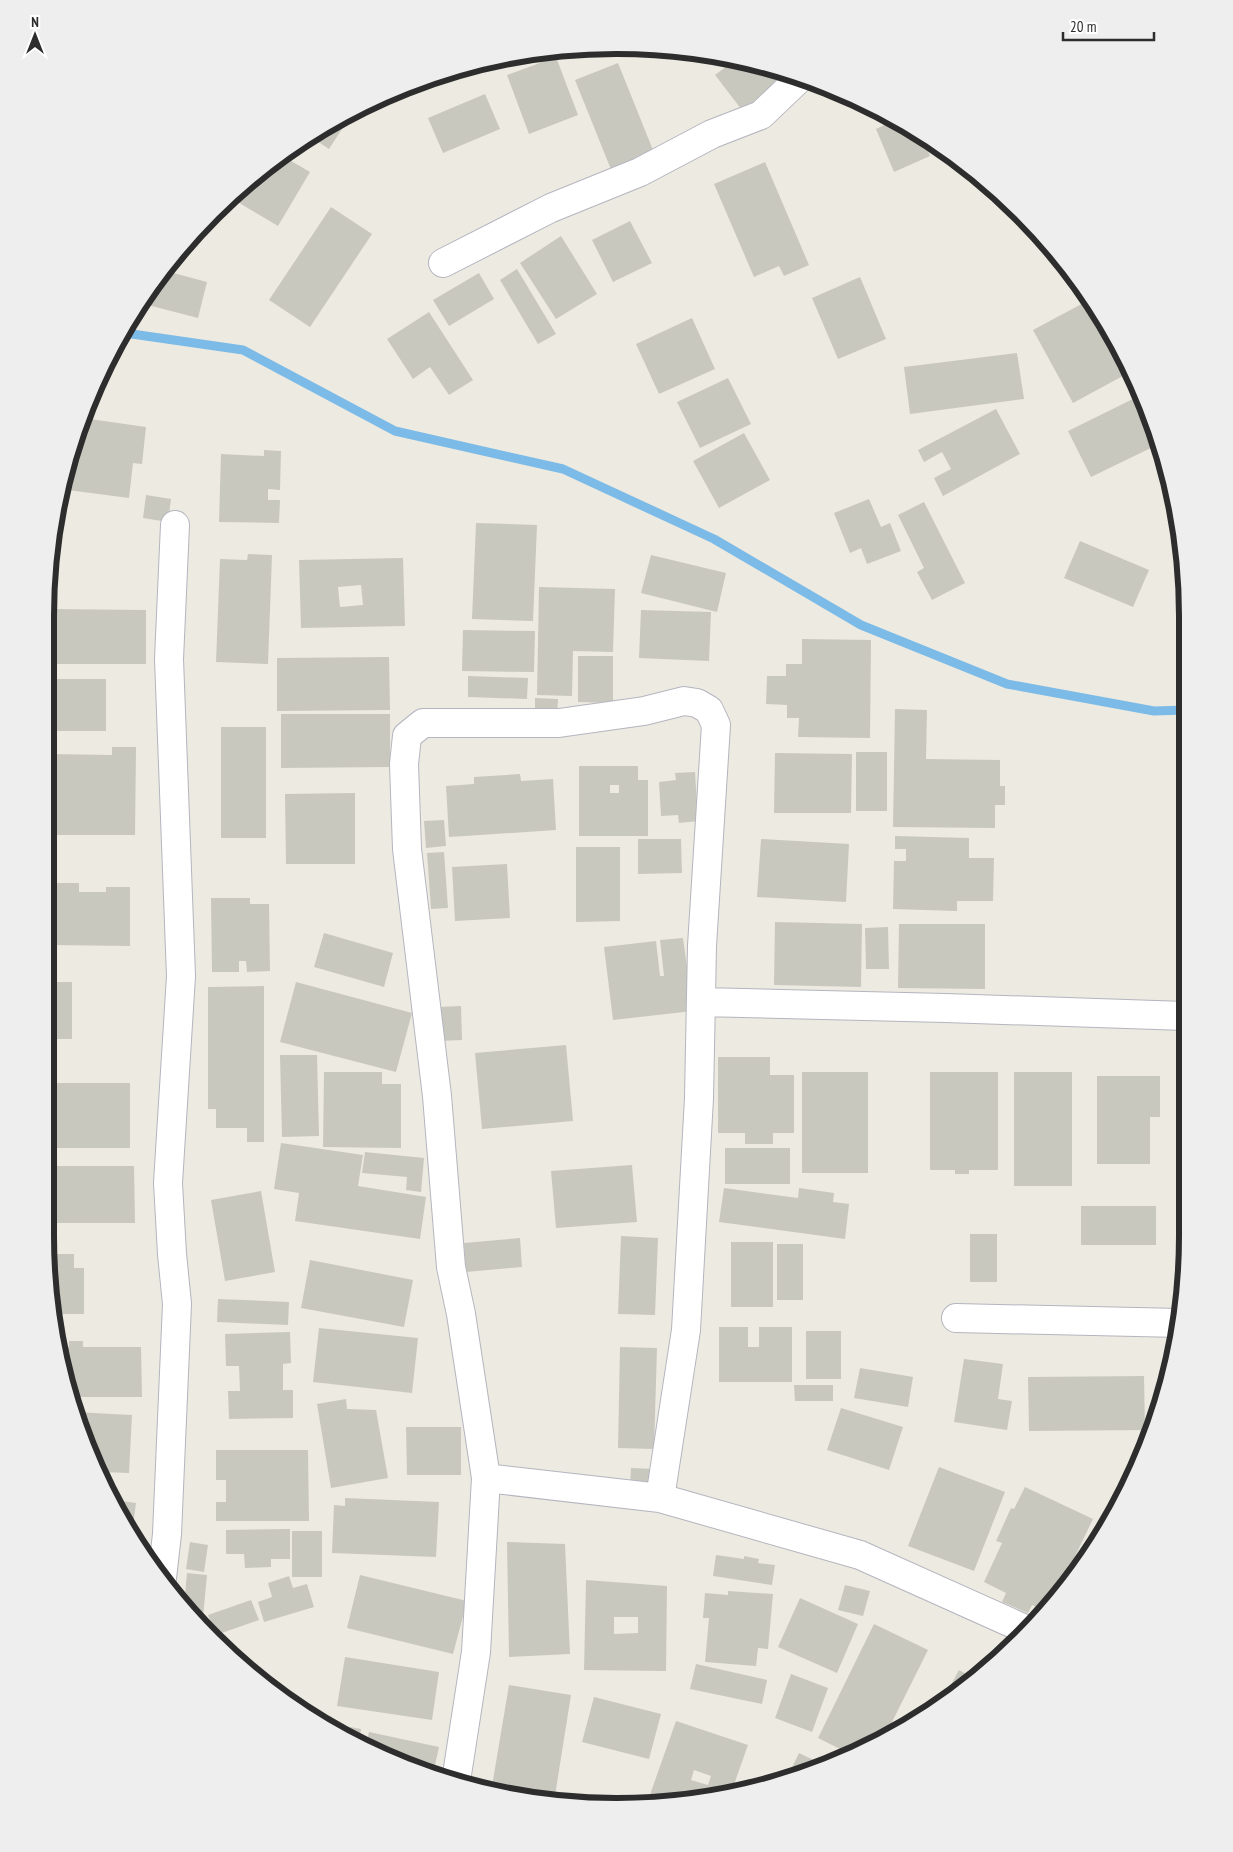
<svg xmlns="http://www.w3.org/2000/svg" width="1233" height="1852" viewBox="0 0 1233 1852" font-family="'PT Sans Narrow',sans-serif">
  <style>
    .lines { fill: none; stroke-linecap: round; stroke-linejoin: round }
    .stream { stroke: #7cbbe7; stroke-width: 9 }
    .building { fill: #c9c8bf; fill-rule: evenodd }
    .street-casing { stroke: #b4b5bf; stroke-width: 30 }
    .street { stroke: #fff; stroke-width: 28 }
    .rim { fill: none; stroke: #2d2d2d; stroke-width: 6 }
  </style>
  <rect width="100%" height="100%" fill="#edeae1"/>
  <g class="lines">
    <!-- stream -->
    <path class="stream" d="M125,333L243,350L395,431L563,469L714,539L861,625L1007,684L1154,711L1186,710"/>
  </g>
  <!-- building -->
  <path class="building" d="M556,57L578,115L529,134L507,75Z
    M735,60L797,75L745,114L715,75Z
    M618,63L655,155L612,172L575,80Z
    M485,94L500,129L443,153L428,118Z
    M355,109L329,149L311,137L330,125Z
    M897,119L921,135L930,156L894,172L876,129Z
    M281,155L310,172L278,226L231,198L269,163Z
    M765,162L809,265L784,276L779,266L754,277L714,184Z
    M331,207L372,234L310,327L269,300Z
    M630,221L652,263L613,282L592,240Z
    M561,236L597,294L556,319L520,263Z
    M517,269L556,334L538,344L500,280Z
    M166,271L207,282L198,318L144,304Z
    M479,273L494,299L449,326L433,300Z
    M860,277L886,339L838,359L812,298Z
    M1089,300L1129,364L1132,371L1073,403L1033,330Z
    M429,312L473,380L449,395L430,367L413,379L387,339Z
    M692,318L715,369L659,394L636,344Z
    M1017,353L1024,399L910,414L904,367Z
    M728,378L751,424L700,448L677,402Z
    M1141,395L1159,444L1091,477L1068,431Z
    M996,409L1020,454L943,496L934,478L951,469L942,452L924,462L918,450Z
    M83,418L146,427L142,464L133,463L129,498L60,489L65,468Z
    M744,433L770,480L719,508L693,461Z
    M264,450L281,451L280,490L268,489V500H280L279,523L219,522L221,454L264,456Z
    M146,495L171,499L168,522L143,518Z
    M869,499L881,527L890,523L901,551L867,564L861,548L850,553L834,513Z
    M924,502L965,583L932,600L917,572L924,568L898,515Z
    M476,523L537,525L533,621L472,619Z
    M1080,541L1149,570L1133,607L1064,578Z
    M248,554L272,555L268,664L216,662L220,559L247,560Z
    M651,555L726,573L717,612L641,593Z
    M403,558L405,626L301,628L299,560ZM361,585L363,605L340,607L338,587Z
    M539,587L615,589L613,652L573,651L572,696L537,695Z
    M50,609L146,610V664H50Z
    M641,610L711,612L709,661L639,658Z
    M463,630L535,631L534,672L462,671Z
    M802,639L871,640L870,738L798,737L799,718H787V705L766,704L767,676H786V664H802Z
    M578,656H613V703L578,702Z
    M389,657L390,710L277,711V658Z
    M468,676L528,678L527,699L468,697Z
    M50,679H106V731H50Z
    M535,698L558,699L557,719L535,718Z
    M895,709L927,710L926,759L1000,760V786H1005V805H995V828L893,827Z
    M281,714H390V767L281,768Z
    M221,727H266V838H221Z
    M112,747H136L135,835H50V754L112,755Z
    M856,752H887V811H856Z
    M775,753L852,754L851,813H774Z
    M579,766H638V780H648V836H579ZM610,785H619V793H610Z
    M695,772L698,821L679,823L678,815L661,816L659,782L676,780L675,773Z
    M520,774L521,781L553,779L556,830L449,837L446,786L474,784V777Z
    M355,793V864H286L285,794Z
    M444,820L446,846L426,848L424,821Z
    M895,836L969,838V858H994L993,901H957V911L893,909L894,861H906V849H895Z
    M638,839H681L682,873L638,874Z
    M761,839L849,844L846,902L757,897Z
    M576,847H620V921L576,922Z
    M444,852L448,908L431,909L427,853Z
    M507,864L510,918L455,921L452,867Z
    M53,883H79V892H106V887H130V946L50,945V892H53Z
    M211,898H250V904H269L270,971L247,972L246,961H239V972H212Z
    M775,922L862,924L861,987L774,985Z
    M899,924H985V989L898,988Z
    M888,927L889,969H866L865,928Z
    M324,933L393,953L384,987L314,967Z
    M683,938L693,1011L613,1020L604,947L656,941L660,976H664L660,940Z
    M50,982H72V1039H50Z
    M296,982L412,1013L396,1072L280,1042Z
    M264,986V1142H247V1128H216V1109H208V987Z
    M461,1006L462,1040L440,1041L439,1007Z
    M566,1045L573,1121L482,1129L475,1053Z
    M280,1055H317L319,1136L282,1137Z
    M718,1057H770V1075H794V1133H773V1144H745V1133H718Z
    M324,1072H382V1084H401V1148L323,1147Z
    M802,1072H868V1173H802Z
    M930,1072H998V1170H969V1174H955V1170H930Z
    M1014,1072H1072V1186H1014Z
    M1097,1076H1160V1117H1150V1164H1097Z
    M50,1083H130V1148H50Z
    M281,1143L363,1155L358,1186L426,1197L420,1239L295,1221L299,1193L274,1189Z
    M725,1148H790V1184H725Z
    M365,1152L424,1158L421,1192L406,1190L407,1177L362,1173Z
    M632,1165L637,1222L556,1228L551,1171Z
    M50,1166H134L135,1223H50Z
    M724,1188L798,1198L799,1188L834,1193L833,1202L849,1204L845,1239L719,1222Z
    M261,1191L275,1272L225,1281L211,1200Z
    M1180,1193H1184L1183,1310H1180Z
    M1081,1206H1156V1245H1081Z
    M970,1234H997V1282H970Z
    M621,1236L658,1238L655,1315L618,1314Z
    M520,1238L522,1267L466,1272L464,1243Z
    M731,1242H773V1307H731Z
    M777,1244H803V1300H777Z
    M50,1254H74V1268H84V1314H51Z
    M310,1260L413,1280L404,1327L301,1308Z
    M218,1299L289,1302L288,1325L217,1322Z
    M719,1327H748V1347H759V1327H792V1382H719Z
    M319,1328L418,1338L412,1393L313,1382Z
    M806,1331H841V1379H806Z
    M290,1332L291,1363L283,1364V1390H293V1418L229,1419L228,1391H240L239,1366H226L225,1334Z
    M69,1341H83V1347H141L142,1397H70L59,1347H69Z
    M620,1347L657,1348L654,1449L618,1448Z
    M964,1359L1003,1364L998,1399L1012,1401L1007,1430L954,1422Z
    M860,1368L913,1377L908,1407L854,1398Z
    M1144,1376L1145,1430L1029,1431L1028,1377Z
    M794,1385H833V1401H795Z
    M346,1399L347,1409L376,1410L388,1478L331,1488L317,1404Z
    M841,1408L903,1427L889,1470L827,1450Z
    M74,1412L132,1415L129,1473L101,1472L75,1419Z
    M406,1427H461V1475H407Z
    M216,1450H308L309,1521H216V1502H226V1480H216Z
    M939,1467L1005,1492L974,1571L908,1546Z
    M631,1468L656,1469L655,1488L630,1486Z
    M1025,1487L1093,1519L1055,1598L1047,1612L1032,1605L1028,1613L1002,1602L1006,1593L984,1582L1002,1543L996,1541L1011,1508L1014,1509Z
    M345,1498L439,1502L436,1557L332,1553L334,1505L345,1506Z
    M115,1500L136,1503L132,1534Z
    M290,1529V1559H271V1567L245,1568L244,1554H226V1530Z
    M292,1531H322V1577H292Z
    M190,1542L208,1545L204,1572L186,1569Z
    M507,1542L565,1544L570,1654L509,1657Z
    M716,1555L744,1559V1556L759,1559L758,1563L775,1565L772,1585L713,1576Z
    M187,1573L207,1575L203,1617L193,1616L184,1605Z
    M360,1575L467,1601L453,1654L347,1628Z
    M289,1576L293,1588L307,1584L314,1607L264,1622L258,1602L272,1597L268,1583Z
    M586,1580L667,1586L666,1671L584,1670ZM614,1617H638V1633L614,1634Z
    M845,1585L870,1591L863,1616L838,1610Z
    M728,1591L773,1594L768,1649L758,1648L756,1666L705,1662L709,1618H703L705,1593L728,1595Z
    M800,1598L858,1624L837,1673L778,1647Z
    M251,1600L259,1620L216,1635L208,1615Z
    M874,1624L928,1650L884,1738L848,1753L818,1738Z
    M345,1657L439,1672L432,1720L337,1706Z
    M696,1664L767,1680L762,1704L690,1689Z
    M959,1670L975,1679L965,1689L940,1705Z
    M791,1674L828,1688L812,1732L775,1718Z
    M509,1685L571,1695L554,1802L491,1792Z
    M594,1697L661,1714L649,1759L582,1742Z
    M676,1721L748,1745L731,1793L646,1806ZM694,1770L711,1776L708,1785L691,1780Z
    M328,1723L361,1729L359,1741Z
    M369,1732L439,1747L433,1774L398,1764L366,1745Z
    M799,1753L822,1764L787,1778Z"/>
  <g class="lines">
    <defs>
      <path id="street" d="M443,263L551,208L640,172L712,134L761,115L802,76
        M701,1002L945,1008L1185,1016
        M956,1318L1180,1323
        M486,1478L660,1498L860,1555L1027,1630
        M162,1578L167,1534L177,1304L172,1254L168,1183L181,976L169,659L175,525
        M456,1781L476,1652L486,1478L461,1314L451,1267L437,1096L407,849L404,764L407,736L423,723H559L644,711L684,701L697,703L709,710L716,725L702,946L699,1098L686,1330L660,1498"/>
    </defs>
    <!-- street casing -->
    <use href="#street" class="street-casing"/>
    <!-- street -->
    <use href="#street" class="street"/>
  </g>
  <!-- crop -->
  <path d="M0 0H1233V1852H0ZM616 54H617A562 562 0 0 1 1179 616V1236A562 562 0 0 1 617 1798H616A562 562 0 0 1 54 1236V616A562 562 0 0 1 616 54Z" fill="#eee" fill-rule="evenodd"/>
  <path class="rim" d="M616 54H617A562 562 0 0 1 1179 616V1236A562 562 0 0 1 617 1798H616A562 562 0 0 1 54 1236V616A562 562 0 0 1 616 54Z"/>
  <!-- north arrow -->
  <g transform="translate(35 35)" stroke="#ffffff" stroke-width="4" paint-order="stroke">
  <path d="M0-4L9 19L0 12L-9 19Z" fill="#2d2d2d"/>
  <text y="-8" font-size="14" font-weight="bold" text-anchor="middle" fill="#2d2d2d">N</text>
  </g>
  <!-- scale -->
  <path d="M1063 32v8h91v-8" fill="none" stroke="#2d2d2d" stroke-width="2.5"/>
  <text x="1070" y="32" font-size="15" fill="#2d2d2d" stroke="#ffffff" stroke-width="4" paint-order="stroke">20 m</text>
</svg>
